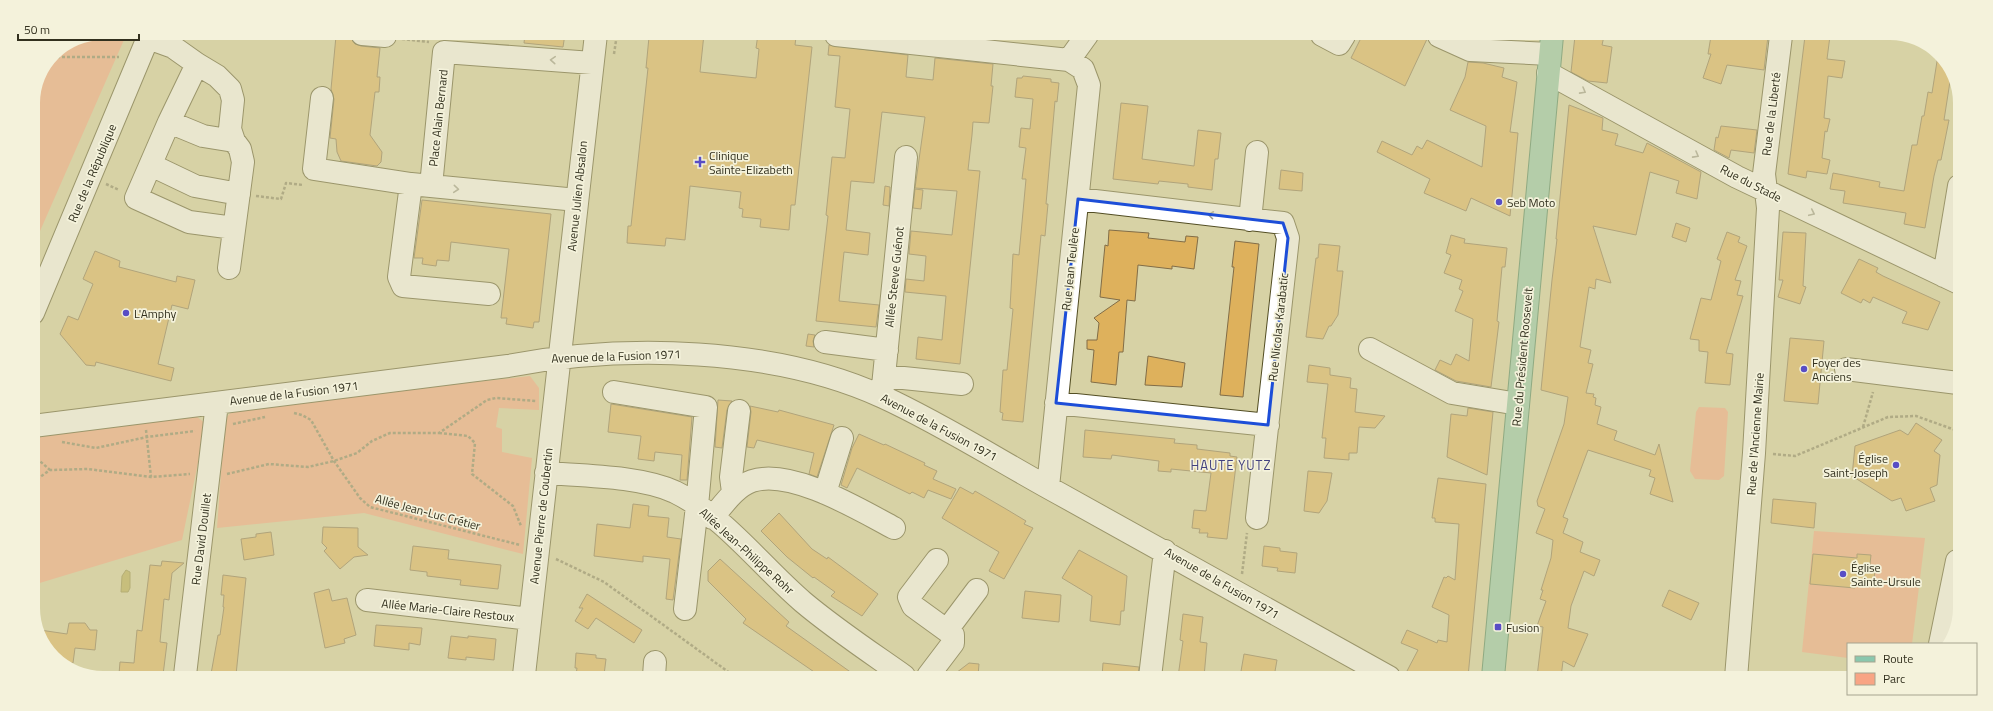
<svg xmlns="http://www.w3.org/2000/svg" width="1993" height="711" viewBox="0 0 1993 711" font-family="'Titillium Web',sans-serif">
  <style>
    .green { fill: #f8a484 }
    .water { fill: #b3a749; stroke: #8c833c }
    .building { fill: #deb15c; stroke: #826d47 }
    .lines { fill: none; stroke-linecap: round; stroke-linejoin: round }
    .minor-casing { stroke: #534e24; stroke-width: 24 }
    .major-casing { stroke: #387a57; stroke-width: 24 }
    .path { stroke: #817d5e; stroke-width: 2.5; stroke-dasharray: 3 2; stroke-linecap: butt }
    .minor { stroke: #fff; stroke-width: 22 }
    .major { stroke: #8ac7ad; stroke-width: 22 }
    .oneway { stroke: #98988e }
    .marked { fill: none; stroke: #1d4ed8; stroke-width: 3; stroke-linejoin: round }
    .poi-dot { fill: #584dc5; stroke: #f4f2db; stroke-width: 1.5 }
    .labels { text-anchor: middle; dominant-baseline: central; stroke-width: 3.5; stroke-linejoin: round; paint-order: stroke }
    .street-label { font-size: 12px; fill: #32301e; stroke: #f4f2db }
    .poi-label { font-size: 12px; fill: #32301e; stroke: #f4f2db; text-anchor: start }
    .neighbourhood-label { font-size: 13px; letter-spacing: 1px; fill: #42417e; stroke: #f4f2db }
  </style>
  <rect width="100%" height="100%" fill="#d7d2a5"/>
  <!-- green -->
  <path class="green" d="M103,33H127L33,247V99L54,53L76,38Z
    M530,376L539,388V410L499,408L496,427L502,429V452L532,458L523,554L364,513L217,528L225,419L235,408Z
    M1699,407L1725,408L1728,412L1724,476L1719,480L1695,479L1690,471L1696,412Z
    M196,416L206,424L182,540L33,585V433Z
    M1814,531L1925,538L1912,644H1848V658L1802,652Z"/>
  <!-- water -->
  <path class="water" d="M126,570L130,572V588L128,592H121L122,576Z"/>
  <!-- building -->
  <path class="building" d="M525,34H565L563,47L524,43Z
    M667,34H704L700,72L756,78L759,49L756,48L758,34L796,37L795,45L812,47L795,205H791L789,230L760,227L761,219L742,217L743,209L739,208L741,192L690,186L685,240L666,238L665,246L627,243L628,226H631L648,68H646L649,37L667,38Z
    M336,36L350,37L355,44L361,46L380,48L377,77H380L379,92H375L370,135L382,152L381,162L377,166L341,161L337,152L336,139L330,138L334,99L331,89Z
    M1362,36H1420L1427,39L1405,86L1351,58Z
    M1575,36H1604L1602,45L1612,47L1607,83L1588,81L1571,72Z
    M1711,36L1736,39V36H1768L1764,70L1727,65L1721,84L1703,78L1711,54H1708Z
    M1805,36H1830L1827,59L1845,61L1842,78L1828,76L1824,118L1830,119L1827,132L1825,131L1822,158L1830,160L1827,174L1807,171L1806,178L1788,174Z
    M829,45L908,55L906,77L933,80L935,58L993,64L991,86H993L989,123L973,122L972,135L968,170L980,171L960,364L916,359L918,337L942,340L946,296L905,292L906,279L924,281L926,256L909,254L911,231L952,235L957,191L915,188L925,117L882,112L874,183L851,181L846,230L870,233L868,255L844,252L839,301L879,305L876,327L816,321L828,216L826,215L832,157L845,158L850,109L835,107L840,56L828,55Z
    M1938,55L1945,60L1951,75L1944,120H1949L1941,160H1938L1934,176L1925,228L1904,224L1906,213L1843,203L1845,191L1830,189L1833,173L1880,182L1879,187L1904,191L1912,145H1917L1922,116H1924L1928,92L1932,93Z
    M1468,62L1483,63L1504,68L1502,77L1517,82L1510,132L1518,133L1510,216L1471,198L1466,211L1424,193L1430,179L1377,152L1382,141L1412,155L1417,146L1422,149L1427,140L1482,167L1486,126L1450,110L1465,77Z
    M1023,76L1051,79V82L1059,83L1057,102L1055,101L1046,204H1048L1045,236L1041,235L1023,422L1002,420L1003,413L1000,412L1003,370H1007L1013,309L1010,308L1013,254L1019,255L1026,179H1022L1026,148L1019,147L1021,128L1030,129L1033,99L1015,97L1017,78H1022Z
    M1121,103L1148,106L1142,159L1194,166L1198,130L1221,133L1218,159H1215L1212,190L1188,187V184L1159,181L1158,184L1113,179Z
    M1569,105L1603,118L1602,130L1618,134L1615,145L1643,153L1647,143L1701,172L1697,199L1676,193L1679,181L1650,172L1636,235L1593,226L1611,283L1596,279L1595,289L1589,287L1580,347L1591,350L1588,363L1593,364L1586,393L1594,394L1593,397L1596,398L1595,405L1601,407L1597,424L1617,431L1614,440L1655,455L1659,444L1673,502L1650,494L1655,478L1649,476L1651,470L1588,450L1563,517L1568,519L1563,533L1583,542L1580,552L1600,560L1594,576L1584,571L1571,606L1568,628L1588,634L1574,667L1563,661L1561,677H1537L1543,627L1537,626L1546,601L1540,599L1543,590H1541L1551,558L1553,540L1536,533L1545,509L1538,506L1537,501L1564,424L1568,397L1541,390L1552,280L1557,239H1556Z
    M1721,126L1757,130L1754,153L1731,150L1729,158L1714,150L1716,137L1718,138Z
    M1281,170L1303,173L1302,191L1279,189Z
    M885,186L890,187L889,206L883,205Z
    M915,189L923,190L921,209L913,208Z
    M422,200L551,214L539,322H534L533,328L506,324L507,318H501L509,249L451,242L449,261L437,260L436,266L422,264L423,258H414Z
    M1676,223L1690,228L1686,242L1672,237Z
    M1109,230L1149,233L1148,238L1185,242L1186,236L1198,237L1194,269L1172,266V269L1138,265L1135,301L1127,300L1123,352H1119L1116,385L1091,382L1094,350L1087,349V340H1097L1099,323L1094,318L1120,300L1100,297L1105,245L1108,246Z
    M1727,232L1740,237L1738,242L1747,246L1735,280L1741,281L1737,295L1743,296L1726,353L1733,354L1730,385L1705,383L1708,352L1699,351V340L1690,339L1701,298L1711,300L1721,261L1717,259Z
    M1783,232L1806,233L1803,286L1806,287L1800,304L1778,297L1783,280H1779Z
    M1451,235L1465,239L1464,243L1507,248L1505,267H1502L1497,321L1499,322L1491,387L1456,381L1435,370L1440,360L1451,365L1456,354L1469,361L1473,319L1455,311L1463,291L1459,289L1462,280L1444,273L1451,255L1446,253Z
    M1235,241L1259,244L1243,397L1220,395L1234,267H1232Z
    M1319,244L1340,246L1337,271H1343L1338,315L1331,326H1329L1323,339L1306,337L1316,258H1318Z
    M95,251L120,261L119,267L176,282L177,276L195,280L188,309L172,305L158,364L174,368L171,381L96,362L95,366L86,365L60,334L68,316L78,320L93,284L83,279Z
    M1859,259L1878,268L1876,272L1883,276L1940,302L1928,330L1902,323L1907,312L1873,297L1870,303L1863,299L1861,303L1841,293Z
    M808,334L815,335L813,341L814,347L806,346Z
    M1790,338L1824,341L1818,404L1784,401Z
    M1148,356L1185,363L1182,387L1145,385Z
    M1309,365L1330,368V375L1351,378L1350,388L1357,389L1355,412L1385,416L1375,428L1359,427L1357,453H1349V460L1324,458L1326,438H1322L1328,384L1307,382Z
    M718,400L732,401L727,410L722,448L715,447Z
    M611,404L692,417L687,480H680L682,455L655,452L654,461L638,459L641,436L608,432Z
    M750,406L778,412L779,410L834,425L817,477L809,474L814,453L757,440L754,448L747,447L751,412Z
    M1468,408L1493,412L1487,475L1447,457L1451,414L1467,416Z
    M1916,423L1942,440L1934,451L1940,455L1937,485L1930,488L1935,501L1906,511L1901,498L1892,501L1852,476L1855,446L1900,430L1908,435Z
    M1085,430L1175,439L1174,443L1197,445V449L1230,453V456L1237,457L1227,539L1207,537L1208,533H1199L1200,529L1192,528L1194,510L1206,511L1211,473L1171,469V472L1158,471L1159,461L1112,455L1111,459L1083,457Z
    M859,434L884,445L885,444L925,463L924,465L937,471L933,479L956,489L951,499L928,490L924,498L912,492L910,494L857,468L847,488L841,485L852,448Z
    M1308,471L1332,473L1327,501L1319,513L1304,511Z
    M1438,478L1486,484L1468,677H1418L1407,671L1418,650L1401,643L1407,630L1437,643L1438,640L1447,642L1449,615L1432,607L1444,577L1446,578L1448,576L1455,580L1459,524L1435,522V518H1432Z
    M960,487L973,494L975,491L1006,509L1026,521L1024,524L1033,528L1004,579L989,571L999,552L942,518Z
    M1773,499L1816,503L1814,528L1771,523Z
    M633,504L649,506L648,516L669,518L667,537L681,539L673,600L666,599L670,559L643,556V562L594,556L597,524L630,528Z
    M779,513L812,549L827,559L828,557L878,594L862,616L831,596L835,592L814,577L813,578L787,557L761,531Z
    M323,527L358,528V547L368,555L354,557L340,569L324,551L327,548L322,543Z
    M271,532L274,555L244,560L241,539L256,537V534Z
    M413,546L449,550L448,559L501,565L498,589L460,585L461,580L427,576V572L410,570Z
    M1264,546L1280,548V551L1297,553L1295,573L1277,571L1278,568L1262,566Z
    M1079,550L1127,576L1124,611H1121L1120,625L1090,621L1092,596L1062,578Z
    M1813,554L1857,558V554L1871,555L1870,564L1875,570L1874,579L1868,584L1856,583L1855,588L1810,584Z
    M720,559L789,622L786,626L856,676H820L743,623L746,619L708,581V571Z
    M162,561L184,563L172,573L169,600L164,599L160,642L167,643L163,675L119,674L120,662L134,663L137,630L142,631L150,565L161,566Z
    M223,575L246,578L236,675L211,674L218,635H220L224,607H223L224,595H221Z
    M329,589L332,601L347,598L356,635L344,639L345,643L325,648L314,593Z
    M1669,590L1699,603L1691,620L1662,606Z
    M1025,591L1061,595L1059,622L1022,618Z
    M587,594L642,630L634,643L596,618L588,629L575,621L583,608H579Z
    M1183,614L1203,617L1200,642L1207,643L1204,677H1178L1183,641L1180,640Z
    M69,623H85L90,630H97L95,650L75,648L73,663H64L48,651L40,630L67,634Z
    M376,625L422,628L420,645L409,643V650L374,646Z
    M451,636L468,638V636L496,639L494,660L466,657V660L448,658Z
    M576,653L596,655V658L606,659L604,675H576L577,668H575Z
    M1244,654L1277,660L1274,677H1240Z
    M969,663L979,664L978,676H952Z
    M1103,663L1139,667L1138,676H1102Z"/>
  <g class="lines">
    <defs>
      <path id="minor" d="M362,34L385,36
        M836,35L1069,60L1083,69L1089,85L1048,487
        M1322,35L1339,44L1344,36
        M1439,36L1470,50L1550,54
        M148,38L173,47L197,64L217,76L230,89L233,100L230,129L234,141L240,149L243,162L229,268
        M1069,60L1087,35
        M197,64L169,122L136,198L189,222L234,228
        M1548,73L1737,177L1959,283
        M322,98L314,169L411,184
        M169,122L203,136L234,141
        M151,165L195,186L239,194
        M431,186L411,184L399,277L403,286L489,294
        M1078,199L1283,223L1288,238L1257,518
        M577,200L431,186L444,52L592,63
        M1250,220L1257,152
        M1944,276L1959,186
        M33,313L150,33
        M825,342L887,350
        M1370,349L1452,393L1518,404
        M1846,369L1958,383
        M884,376L962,384
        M614,392L706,407L697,506L685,609
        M882,396L906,157
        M1056,403L1268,425
        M33,426L508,366C624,344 774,347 883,397C944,425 1001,462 1060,494C1170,554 1279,616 1389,677
        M546,473C584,476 640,476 675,492C724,516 762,567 803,602C835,629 870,652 904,676
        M733,492L731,477L739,411
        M825,493L842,438
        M712,518C724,504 735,487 752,481C791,468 860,510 894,528
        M367,600L530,619
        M947,630L977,590
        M1940,644L1957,561
        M185,675L217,403
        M524,675L596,34
        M654,676L655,662
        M928,676L953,643V635L913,606L909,597L937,560
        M1150,677L1165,551
        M1736,678L1754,453L1768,208L1764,174L1781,36"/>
      <path id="major" d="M1493,677L1552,36"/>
    </defs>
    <!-- minor casing -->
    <use href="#minor" class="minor-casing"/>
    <!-- major casing -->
    <use href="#major" class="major-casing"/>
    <!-- path -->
    <path class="path" d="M402,39L429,42
      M614,54L617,34
      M52,57H119
      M106,184L119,190
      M256,196L281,199L286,183L303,185
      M294,413L302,415L311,420L334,461L360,498L370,507L520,545
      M233,424L265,417
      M1863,427L1873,392
      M146,430L151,477
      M439,433L468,436L475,443L472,474L513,506L521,526
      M62,442L96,448L147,437L195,431
      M1773,454L1795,456L1888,417L1916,416L1958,431
      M33,455L50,470
      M227,474L269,464L308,467L334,461L357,453L372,441L390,433H439L487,400L496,398L536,401
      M33,482L50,470L88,469L151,477L190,474
      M556,559L604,582L734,676
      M1242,574L1247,533"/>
    <!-- minor -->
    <use href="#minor" class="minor"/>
    <!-- major -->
    <use href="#major" class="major"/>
  </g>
  <!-- one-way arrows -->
  <defs><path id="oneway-chevron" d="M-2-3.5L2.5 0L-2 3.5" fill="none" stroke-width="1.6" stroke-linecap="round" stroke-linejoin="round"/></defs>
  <g class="oneway">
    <use href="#oneway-chevron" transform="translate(553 60) rotate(-176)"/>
    <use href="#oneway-chevron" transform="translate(1583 91) rotate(29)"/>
    <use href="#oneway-chevron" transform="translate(1696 155) rotate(29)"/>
    <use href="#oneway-chevron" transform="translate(456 189) rotate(5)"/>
    <use href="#oneway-chevron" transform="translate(1812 213) rotate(25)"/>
    <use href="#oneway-chevron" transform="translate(1211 215) rotate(-173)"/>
  </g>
  <!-- marked area -->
  <path d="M0 0H1993V711H0ZM1078,199L1283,223L1288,238L1268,425L1056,403Z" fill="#d7d2a5" fill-opacity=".55" fill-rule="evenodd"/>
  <path class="marked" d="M1078,199L1283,223L1288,238L1268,425L1056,403Z"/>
  <!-- markers -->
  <g class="poi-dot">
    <path d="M698 156h4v4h4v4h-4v4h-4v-4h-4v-4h4z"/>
    <circle cx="1499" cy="202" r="4"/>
    <circle cx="126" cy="313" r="4"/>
    <circle cx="1804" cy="369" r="4"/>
    <circle cx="1896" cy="465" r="4"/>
    <circle cx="1843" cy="574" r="4"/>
    <rect x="1494" y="623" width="8" height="8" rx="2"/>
  </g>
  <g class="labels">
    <!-- street labels -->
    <g class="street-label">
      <text transform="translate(1771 114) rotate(-83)">Rue de la Liberté</text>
      <text transform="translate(438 118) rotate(-84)">Place Alain Bernard</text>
      <text transform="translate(92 173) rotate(-67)">Rue de la République</text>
      <text transform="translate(1751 183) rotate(27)">Rue du Stade</text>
      <text transform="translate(577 196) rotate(-84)">Avenue Julien Absalon</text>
      <text transform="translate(1070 269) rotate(-84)">Rue Jean Teulère</text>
      <text transform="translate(894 277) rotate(-84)">Allée Steeve Guénot</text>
      <text transform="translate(1278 327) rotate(-84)">Rue Nicolas Karabatic</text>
      <text transform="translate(616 356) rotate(-2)">Avenue de la Fusion 1971</text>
      <text transform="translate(1522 357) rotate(-85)">Rue du Président Roosevelt</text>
      <text transform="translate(294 393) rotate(-7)">Avenue de la Fusion 1971</text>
      <text transform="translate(939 427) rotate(28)">Avenue de la Fusion 1971</text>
      <text transform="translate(1755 434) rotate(-86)">Rue de l'Ancienne Mairie</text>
      <text transform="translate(428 512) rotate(15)">Allée Jean-Luc Crétier</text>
      <text transform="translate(541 516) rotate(-84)">Avenue Pierre de Coubertin</text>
      <text transform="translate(201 539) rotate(-83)">Rue David Douillet</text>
      <text transform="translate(747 551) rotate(42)">Allée Jean-Philippe Rohr</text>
      <text transform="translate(1222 583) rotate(30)">Avenue de la Fusion 1971</text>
      <text transform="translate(448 610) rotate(6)">Allée Marie-Claire Restoux</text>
    </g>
    <!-- poi labels -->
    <g class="poi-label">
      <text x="709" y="155">Clinique<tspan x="709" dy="14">Sainte-Elizabeth</tspan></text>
      <text x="1507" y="202">Seb Moto</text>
      <text x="134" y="313">L'Amphy</text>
      <text x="1812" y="362">Foyer des<tspan x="1812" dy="14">Anciens</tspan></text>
      <text x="1888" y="458" text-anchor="end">Église<tspan x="1888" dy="14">Saint-Joseph</tspan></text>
      <text x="1851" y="567">Église<tspan x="1851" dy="14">Sainte-Ursule</tspan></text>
      <text x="1506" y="627">Fusion</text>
    </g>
    <!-- neighbourhood labels -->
    <g class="neighbourhood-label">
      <text x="1231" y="465">HAUTE YUTZ</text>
    </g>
  </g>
  <!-- crop -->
  <path d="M0 0H1993V711H0ZM103 40H1890A63 63 0 0 1 1953 103V608A63 63 0 0 1 1890 671H103A63 63 0 0 1 40 608V103A63 63 0 0 1 103 40Z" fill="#f4f2db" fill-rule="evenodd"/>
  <!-- legend -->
  <rect x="1847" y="643" width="130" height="52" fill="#f4f2db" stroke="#a6a48f"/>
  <rect x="1855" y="656" width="20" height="6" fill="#8ac7ad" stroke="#a6a48f"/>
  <text x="1883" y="663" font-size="12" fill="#32301e">Route</text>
  <rect x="1855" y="673" width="20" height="12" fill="#f8a484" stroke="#a6a48f"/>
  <text x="1883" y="683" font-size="12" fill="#32301e">Parc</text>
  <!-- scale -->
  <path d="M18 34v6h121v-6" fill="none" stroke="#32301e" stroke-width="2"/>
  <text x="24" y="34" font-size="12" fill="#32301e" stroke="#f4f2db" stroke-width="3" paint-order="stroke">50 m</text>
</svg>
